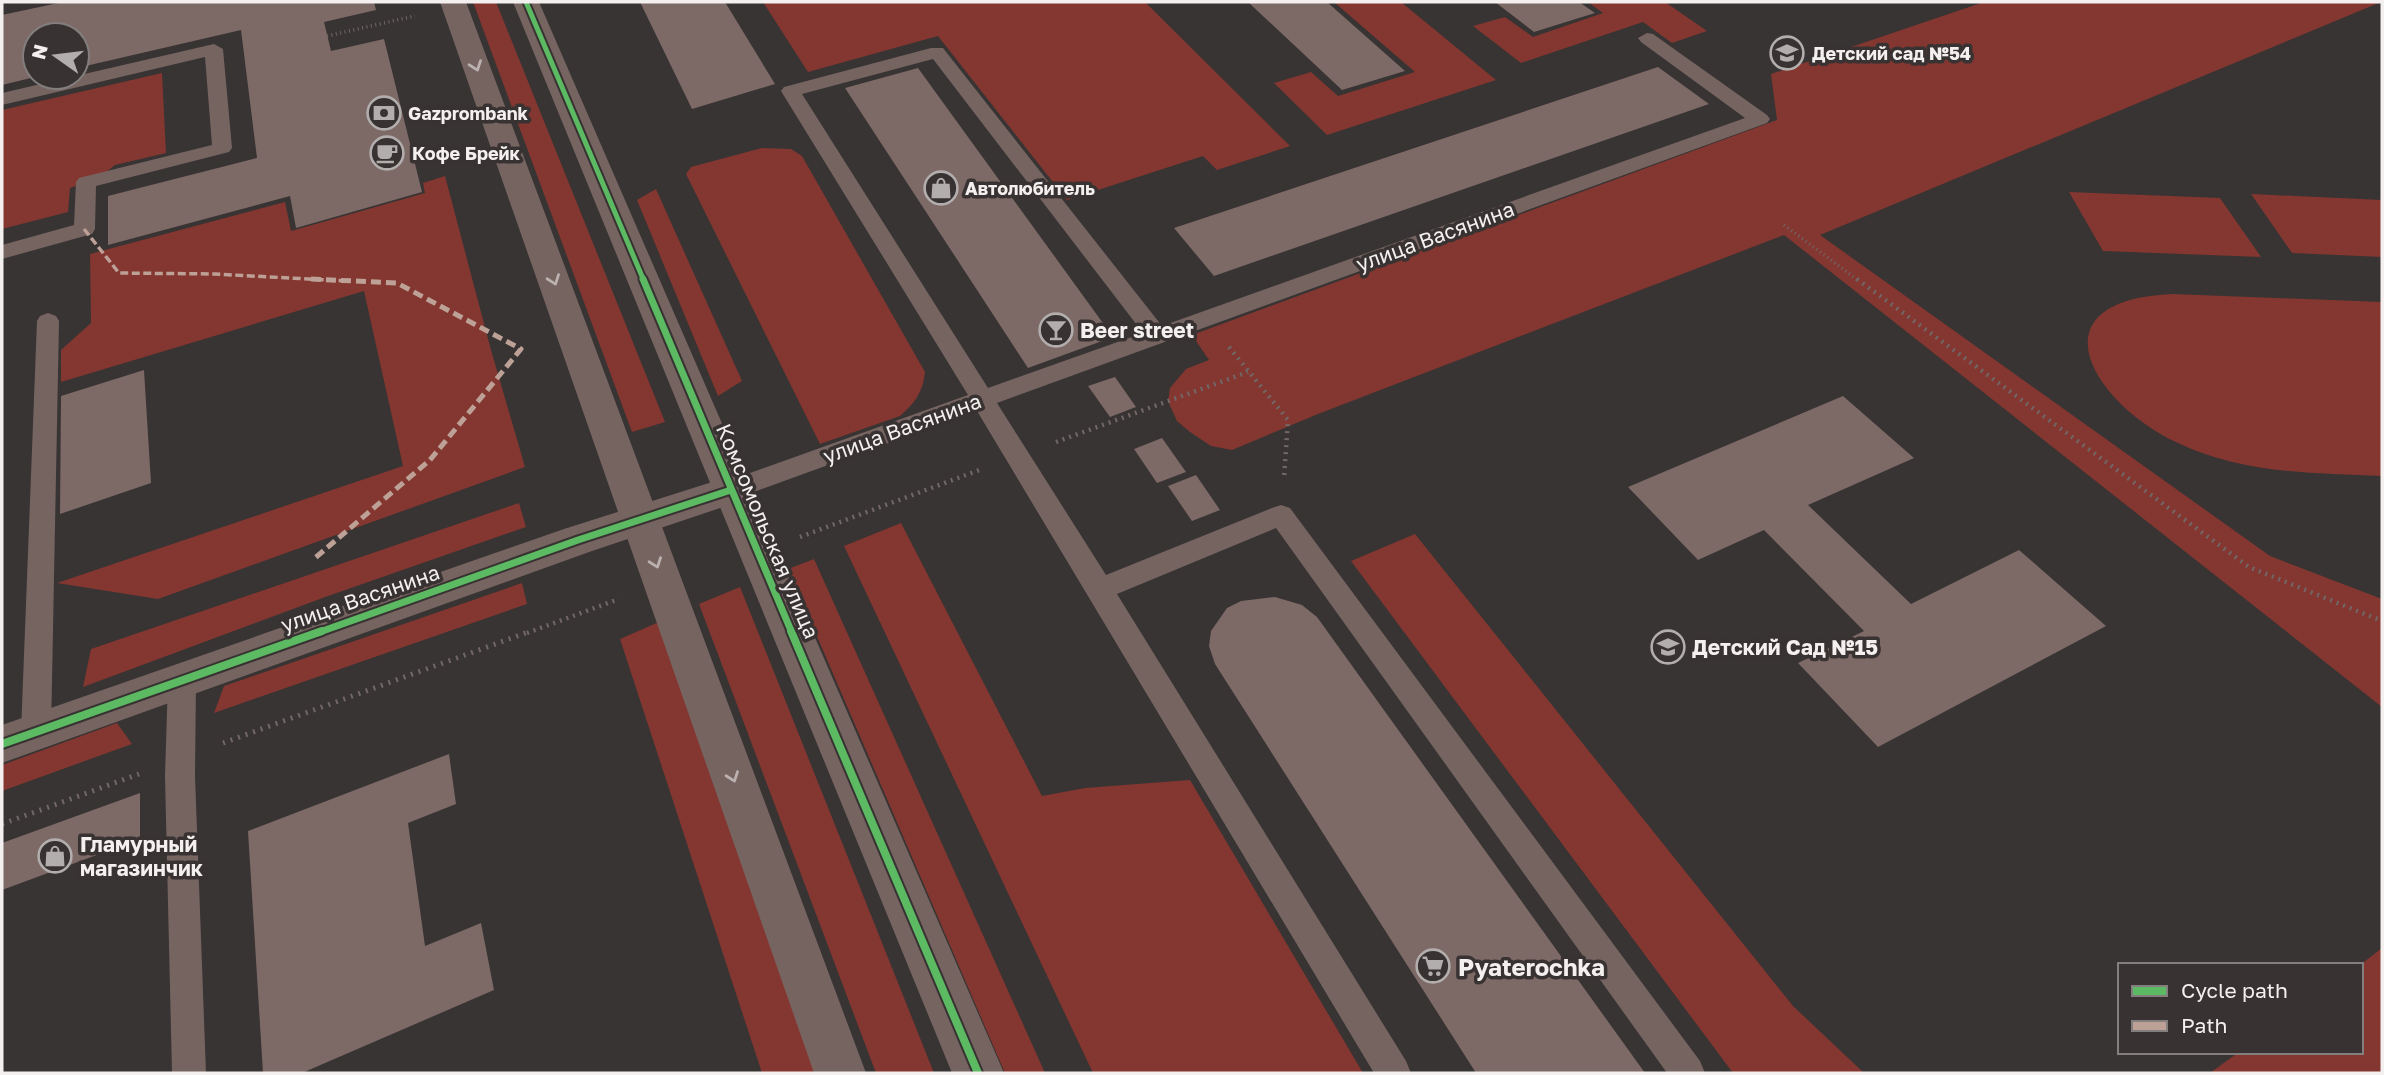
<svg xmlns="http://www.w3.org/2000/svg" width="2384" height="1075" viewBox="0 0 2384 1075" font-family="'Golos Text',sans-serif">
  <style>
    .green { fill: #843630 }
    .building { fill: #7d6966 }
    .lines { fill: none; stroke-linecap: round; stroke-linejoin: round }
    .path-far2 { stroke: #726766; stroke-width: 3.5; stroke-dasharray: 1 3.5; stroke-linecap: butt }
    .path-far1 { stroke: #726766; stroke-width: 4.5; stroke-dasharray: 2 5; stroke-linecap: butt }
    .path { stroke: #726766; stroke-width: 5; stroke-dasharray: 2 6; stroke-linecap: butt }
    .service { fill: #766461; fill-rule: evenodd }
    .minor { fill: #766461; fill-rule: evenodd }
    .tertiary { fill: #766461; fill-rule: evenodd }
    .quiet-far1 { stroke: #bda197; stroke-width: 3.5; stroke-dasharray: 8 3.5; stroke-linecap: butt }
    .quiet { stroke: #bda197; stroke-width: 5; stroke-dasharray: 10 5; stroke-linecap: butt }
    .cycleway-far2-casing { stroke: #383332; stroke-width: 9 }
    .cycleway-far1-casing { stroke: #383332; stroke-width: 11 }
    .cycleway-casing { stroke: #383332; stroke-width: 12 }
    .cycleway-far2 { stroke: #5cba63; stroke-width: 5 }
    .cycleway-far1 { stroke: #5cba63; stroke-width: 7 }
    .cycleway { stroke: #5cba63; stroke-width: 8 }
    .oneway { stroke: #bbb1af }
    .labels { text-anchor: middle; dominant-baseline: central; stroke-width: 7; stroke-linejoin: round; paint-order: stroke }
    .far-poi-label { font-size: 18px; font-weight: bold; fill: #f3f0ef; stroke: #383332; text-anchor: start }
    .street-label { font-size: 21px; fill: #f3f0ef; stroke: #383332 }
    .poi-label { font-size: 21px; font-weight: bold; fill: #f3f0ef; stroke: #383332; text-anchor: start }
    .near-poi-label { font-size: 24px; font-weight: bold; fill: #f3f0ef; stroke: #383332; text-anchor: start }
  </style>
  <rect width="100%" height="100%" fill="#373433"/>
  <!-- green -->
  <path class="green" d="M473,2H496L665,422L632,432Z
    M763,2H1145L1290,146L1217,170L1203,156L1067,200L938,36L808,72Z
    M1334,2H1401L1496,80L1327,135L1274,83L1311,72L1338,96L1415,72Z
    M1588,2H1665L1707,31L1672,43L1643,22L1521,63L1473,26L1505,17L1533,37L1603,13Z
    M1984,2H2381L1820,235L2270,556L2382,599V707L1784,235L1318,414L1232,450L1211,446L1190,432L1177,421L1168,401L1170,388L1186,369L1209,360L1192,335L1777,120L1771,74Z
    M162,73L166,153L115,165L100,177L70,188L68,212L2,229V110Z
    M762,148L791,149L802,156L925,372C923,392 915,403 900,416L820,444L686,174L691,167Z
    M445,176L491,350L525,467L158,599L57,583L403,466L364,291L61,382V350L91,323L90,254L285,202L291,231L425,193L423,183Z
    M656,189L742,381L718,396L637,200Z
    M2069,192L2220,198L2261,257L2103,251Z
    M2251,194L2382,200V257L2292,253Z
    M2173,294L2382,302V476C2312,473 2243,474 2178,443C2093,404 2029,300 2173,294Z
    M519,503L526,527L328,596L83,687L91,649Z
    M901,523L1042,796L1085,788L1190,780L1363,1073H1093L844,546Z
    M1415,534L1793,1006L1864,1073H1733L1351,561Z
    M814,559L1045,1073H1005L788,569Z
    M522,583L527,604L214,713L224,686Z
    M740,587L934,1073H876L699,604Z
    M659,622L818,1073H762L620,639Z
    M117,723L132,744L2,791V765Z
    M2382,948V1073H2210L2239,1052H2361L2360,965Z"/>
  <!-- building -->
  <path class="building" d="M63,2H374L376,10L324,22L331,51L384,39L422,192L296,228L290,196L108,245V196L257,158L241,30L77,68V35H35V77L2,85V15Z
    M640,2H725L775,84L692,109Z
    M1248,2H1327L1405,71L1342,90Z
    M1495,2H1579L1595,13L1534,32Z
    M1658,67L1709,104L1214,276L1174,228Z
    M918,68L1113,337L1028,368L845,88Z
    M144,370L151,483L60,514L61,396Z
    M1115,377L1136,407L1110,417L1088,386Z
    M1843,396L1914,458L1808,505L1911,604L2019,550L2106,626L1878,747L1798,663L1864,631L1764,530L1698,560L1628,487Z
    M1162,438L1186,472L1157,483L1134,449Z
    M1196,475L1220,510L1192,521L1168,486Z
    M1275,597L1302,605L1317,617L1645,1073H1476L1215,664L1209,646L1211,631L1227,608L1241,601Z
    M449,754L456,804L408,823L425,946L481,923L494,990L302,1073H263L248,831Z
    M140,793V839L2,890V843Z"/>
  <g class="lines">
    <!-- path-far2 -->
    <path class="path-far2" d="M327,36L415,16
      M1784,225L1859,281"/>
    <!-- path-far1 -->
    <path class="path-far1" d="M1857,279L2249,567L2382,621
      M1229,347L1288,420L1284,478
      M1056,442L1248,372
      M800,537L982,469
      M527,633L619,599"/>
    <!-- path -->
    <path class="path" d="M223,743L531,631
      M2,824L139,774"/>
    <!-- service -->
    <path class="service" d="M1647,33L1653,34L1767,115L1770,119L1767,123L997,403L1106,575L1272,508L1281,505L1290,508L1700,1061L1705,1073H1667L1276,528L1117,594L1406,1061L1411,1073H1374L977,411L740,497L731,500L722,497L718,490L722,483L968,395L781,91L784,87L931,48H943L1162,326L1745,118L1641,42L1638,38ZM933,59L1143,333L988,388L802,94Z
      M214,44L223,49L232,148L229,152L96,186L95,229L92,234L2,259V245L74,225L76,182L79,178L212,145L205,57L2,105V93Z
      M48,313L56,316L59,321L51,732L46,741L36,745L26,741L21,732L37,321L40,316Z
      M182,668L192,671L196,680L195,776L206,1073H172L165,776L168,680L172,671Z"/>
    <!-- minor -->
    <path class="minor" d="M731,476L744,480L750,490L744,500L592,551L2,763V725L564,529Z"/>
    <!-- tertiary -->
    <path class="tertiary" d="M440,2H466L866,1073H814Z
      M513,2H539L1004,1073H952Z"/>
    <!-- quiet-far1 -->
    <path class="quiet-far1" d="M84,229L119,273L214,274L346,281"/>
    <!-- quiet -->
    <path class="quiet" d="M311,279L397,283L521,349L430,460L315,558"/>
    <defs>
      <path id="cycleway-far2" d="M526,2L644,281"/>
      <path id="cycleway-far1" d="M643,279L792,633
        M317,633L578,540L731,490"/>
      <path id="cycleway" d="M791,631L978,1073
        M2,744L322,631"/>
    </defs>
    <!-- cycleway-far2 casing -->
    <use href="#cycleway-far2" class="cycleway-far2-casing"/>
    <!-- cycleway-far1 casing -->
    <use href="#cycleway-far1" class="cycleway-far1-casing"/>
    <!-- cycleway casing -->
    <use href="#cycleway" class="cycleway-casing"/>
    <!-- cycleway-far2 -->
    <use href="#cycleway-far2" class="cycleway-far2"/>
    <!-- cycleway-far1 -->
    <use href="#cycleway-far1" class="cycleway-far1"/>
    <!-- cycleway -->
    <use href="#cycleway" class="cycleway"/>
  </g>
  <!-- one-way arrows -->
  <defs><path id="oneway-chevron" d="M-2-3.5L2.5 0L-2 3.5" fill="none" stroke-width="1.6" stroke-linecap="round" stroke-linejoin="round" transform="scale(1.75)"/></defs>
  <g class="oneway">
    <use href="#oneway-chevron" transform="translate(476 66) rotate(70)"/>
    <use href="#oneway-chevron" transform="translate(554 280) rotate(70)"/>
    <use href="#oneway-chevron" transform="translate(656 563) rotate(70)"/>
    <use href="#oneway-chevron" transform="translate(733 777) rotate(70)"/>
  </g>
  <!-- icons -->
  <defs>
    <symbol id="school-ring" viewBox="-11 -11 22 22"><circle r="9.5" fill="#383332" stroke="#b1aead" stroke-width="1.5"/><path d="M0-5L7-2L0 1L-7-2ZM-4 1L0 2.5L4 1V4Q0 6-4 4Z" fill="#b1aead"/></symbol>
    <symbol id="bank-ring" viewBox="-11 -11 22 22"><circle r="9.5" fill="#383332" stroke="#b1aead" stroke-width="1.5"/><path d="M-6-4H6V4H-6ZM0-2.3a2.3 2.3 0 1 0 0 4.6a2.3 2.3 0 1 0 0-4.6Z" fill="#b1aead"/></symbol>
    <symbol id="cafe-ring" viewBox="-11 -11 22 22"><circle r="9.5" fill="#383332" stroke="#b1aead" stroke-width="1.5"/><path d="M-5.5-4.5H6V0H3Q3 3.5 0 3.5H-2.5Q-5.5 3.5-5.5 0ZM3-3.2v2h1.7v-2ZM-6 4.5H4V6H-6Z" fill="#b1aead"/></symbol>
    <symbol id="shop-ring" viewBox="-11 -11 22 22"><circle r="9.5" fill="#383332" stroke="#b1aead" stroke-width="1.5"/><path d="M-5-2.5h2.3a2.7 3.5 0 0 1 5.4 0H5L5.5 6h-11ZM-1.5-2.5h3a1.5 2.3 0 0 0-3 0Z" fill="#b1aead"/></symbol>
    <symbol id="bar-ring" viewBox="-11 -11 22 22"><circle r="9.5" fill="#383332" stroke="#b1aead" stroke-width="1.5"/><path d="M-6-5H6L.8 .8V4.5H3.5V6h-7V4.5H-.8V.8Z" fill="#b1aead"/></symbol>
    <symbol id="supermarket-ring" viewBox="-11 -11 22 22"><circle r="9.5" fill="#383332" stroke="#b1aead" stroke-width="1.5"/><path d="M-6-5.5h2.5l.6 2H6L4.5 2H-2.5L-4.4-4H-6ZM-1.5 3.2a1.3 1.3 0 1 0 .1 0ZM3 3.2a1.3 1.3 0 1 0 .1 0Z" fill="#b1aead"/></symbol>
  </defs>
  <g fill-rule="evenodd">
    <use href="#school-ring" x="1768" y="34" width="38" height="38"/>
    <use href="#bank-ring" x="365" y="94" width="38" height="38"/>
    <use href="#cafe-ring" x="368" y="134" width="38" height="38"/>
    <use href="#shop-ring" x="922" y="169" width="38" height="38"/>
    <use href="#bar-ring" x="1037" y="311" width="38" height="38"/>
    <use href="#school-ring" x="1649" y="628" width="38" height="38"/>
    <use href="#shop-ring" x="36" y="837" width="38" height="38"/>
    <use href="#supermarket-ring" x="1414" y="947" width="38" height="38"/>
  </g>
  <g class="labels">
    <!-- far-poi labels -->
    <g class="far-poi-label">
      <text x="1812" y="53">Детский сад №54</text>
      <text x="408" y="113">Gazprombank</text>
      <text x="412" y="153">Кофе Брейк</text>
      <text x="965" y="188">Автолюбитель</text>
    </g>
    <!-- street labels -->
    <g class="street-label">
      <text transform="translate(1435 236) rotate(-20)">улица Васянина</text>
      <text transform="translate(902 428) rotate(-20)">улица Васянина</text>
      <text transform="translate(768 531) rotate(67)">Комсомольская улица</text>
      <text transform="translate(360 598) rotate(-19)">улица Васянина</text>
    </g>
    <!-- poi labels -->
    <g class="poi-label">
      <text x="1080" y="330">Beer street</text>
      <text x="1692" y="647">Детский Сад №15</text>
      <text x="80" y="844">Гламурный<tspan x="80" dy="24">магазинчик</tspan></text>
    </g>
    <!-- near-poi labels -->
    <g class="near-poi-label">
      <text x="1458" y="966">Pyaterochka</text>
    </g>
  </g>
  <!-- border -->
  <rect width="2384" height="1075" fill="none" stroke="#f3f0ef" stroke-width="7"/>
  <!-- legend -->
  <rect x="2118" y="963" width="245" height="91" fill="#383332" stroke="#837f7e" stroke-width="2"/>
  <rect x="2132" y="986" width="35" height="10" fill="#5cba63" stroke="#837f7e" stroke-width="2"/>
  <text x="2181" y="998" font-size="21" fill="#f3f0ef">Cycle path</text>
  <rect x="2132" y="1021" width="35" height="10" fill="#bda197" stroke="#837f7e" stroke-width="2"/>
  <text x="2181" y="1033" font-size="21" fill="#f3f0ef">Path</text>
  <!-- north arrow -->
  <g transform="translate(56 56) rotate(284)"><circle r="33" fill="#383332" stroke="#837f7e" stroke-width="2"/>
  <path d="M0-5L12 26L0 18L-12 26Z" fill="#b1aead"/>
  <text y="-10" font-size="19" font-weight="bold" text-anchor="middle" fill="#f3f0ef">N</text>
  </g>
</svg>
